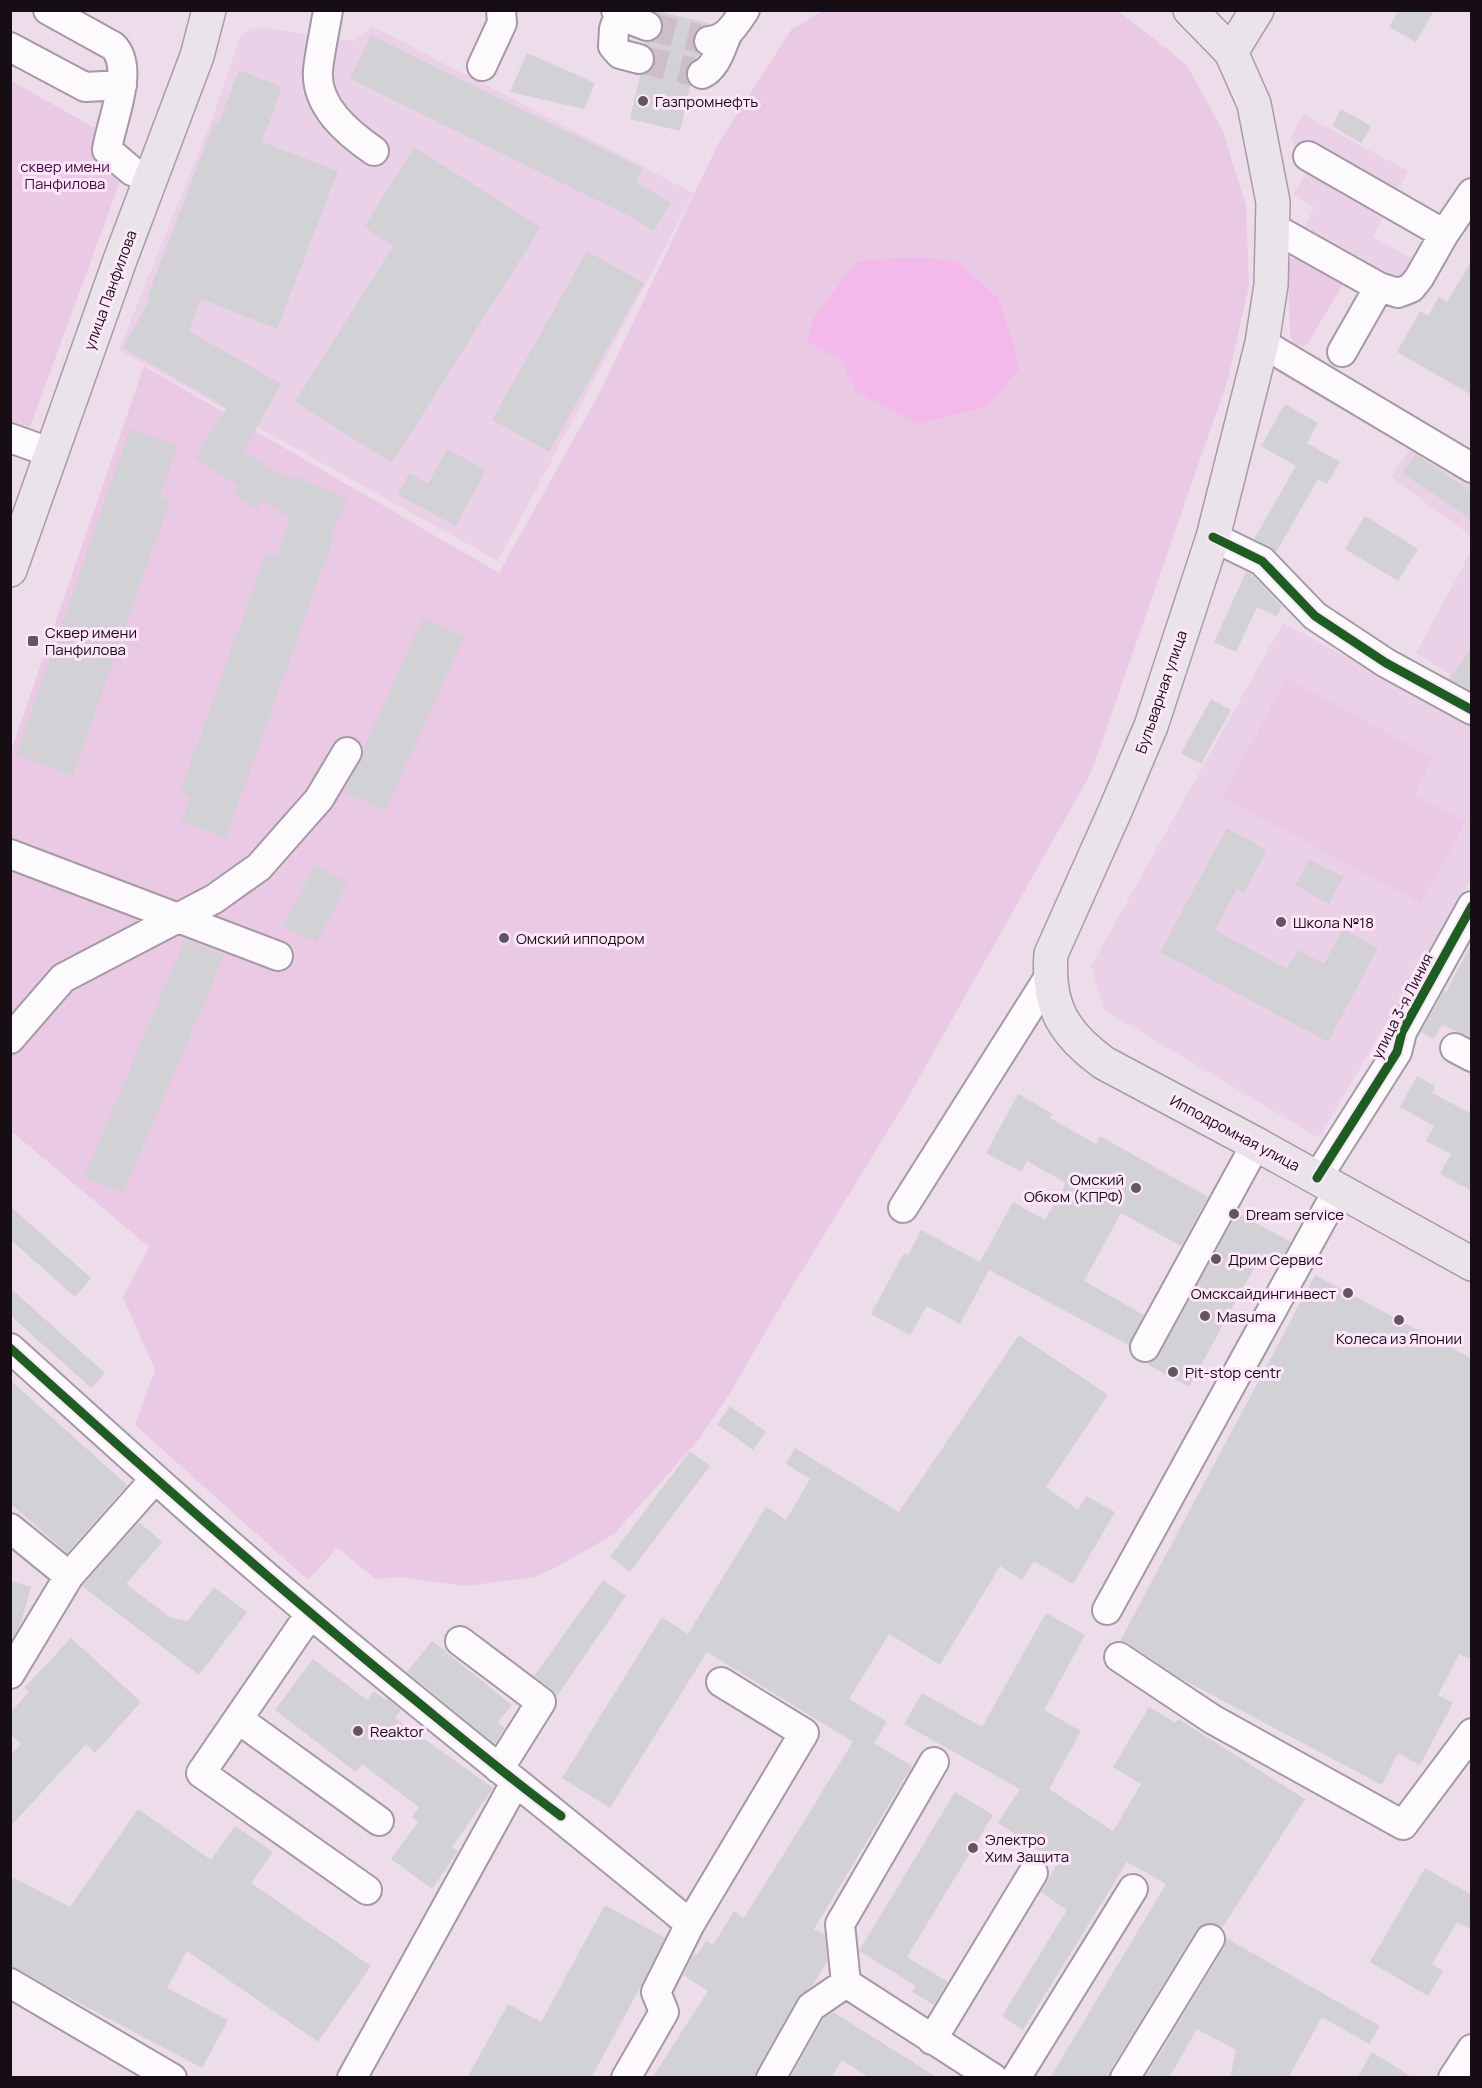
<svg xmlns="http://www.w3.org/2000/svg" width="1482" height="2088" viewBox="0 0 1482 2088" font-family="Manrope,sans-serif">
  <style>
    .built { fill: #ebd1e7 }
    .green { fill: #eac9e4 }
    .water { fill: #f3b9ea }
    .building { fill: #d2d1d5 }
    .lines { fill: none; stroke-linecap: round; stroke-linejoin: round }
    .minor-tunnel { stroke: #cdbeca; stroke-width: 28; stroke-dasharray: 28 14; stroke-linecap: butt }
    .minor-casing { stroke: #a599a3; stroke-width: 32 }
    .major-casing { stroke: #aa9aa7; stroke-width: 36 }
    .minor { stroke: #fcfafc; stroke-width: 28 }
    .major { stroke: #eae3e9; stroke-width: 33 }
    .cycleway-casing { stroke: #fde6f9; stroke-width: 13 }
    .cycleway { stroke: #1b5e20; stroke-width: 9 }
    .poi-dot { fill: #625660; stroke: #fde6f9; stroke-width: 2 }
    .labels { text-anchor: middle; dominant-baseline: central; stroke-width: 6; stroke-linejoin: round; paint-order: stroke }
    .poi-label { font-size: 15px; fill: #170d15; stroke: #fde6f9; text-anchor: start }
    .park-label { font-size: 15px; fill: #480543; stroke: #fde6f9 }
    .street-label { font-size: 15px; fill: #170d15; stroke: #fde6f9 }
  </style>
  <rect width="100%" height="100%" fill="#edddea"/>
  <!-- built -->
  <path class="built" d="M372,26L694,193L498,561L119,350L211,121L240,38L248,30L258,27L355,41Z
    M1303,114L1408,171L1373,237L1420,263L1408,284L1304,227L1314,207L1293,195L1305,174L1291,137Z
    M1413,445L1471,484V536L1391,477Z
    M1471,551V704L1443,687L1450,674L1416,653Z
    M1283,623L1471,723V878L1319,1138L1104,1010L1091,966Z"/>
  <!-- green -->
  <path class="green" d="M822,11H1118L1186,64L1223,131L1246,206L1249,286L1228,379L1091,773L905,1103L778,1310L731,1392L696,1443L614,1534L557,1567L535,1577L465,1586L400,1577L376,1579L337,1548L308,1580L135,1425L155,1370L123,1297L149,1247L11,1131V751L144,366L499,573L600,392L718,144L791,30Z
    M10,80L132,149L30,427L11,422Z
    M1291,258L1302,260L1345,281L1308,343L1303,346L1294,345L1290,335L1288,265Z
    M1287,678L1433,758L1414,794L1466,821L1421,904L1222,797Z"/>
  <!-- water -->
  <path class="water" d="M915,257L956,261L997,297L1014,344L1019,369L986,407L919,424L857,392L841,360L807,342L813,319L856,262Z"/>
  <!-- building -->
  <path class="building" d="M653,10L711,24L699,28L693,36V45L700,54L687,66L686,75L688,82L692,86H690L680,131L630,119L640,75L650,71L655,63V54L651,48L643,42H650L657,39L663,31V24L660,16Z
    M1399,10H1434L1416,42L1389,27Z
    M371,35L643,169L636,182L671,203L654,231L629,216L350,79Z
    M527,53L595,83L584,109L510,92Z
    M239,70L282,87L262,142L338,171L277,329L201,299L189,331L281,384L244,451L291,481L293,475L347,499L331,535L334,536L226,838L182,822L191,796L180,792L266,553L277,557L290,518L263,501L257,510L234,494L239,486L195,458L227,408L123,348L150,299L147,298L214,123L218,125Z
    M1341,109L1371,126L1361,143L1332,126Z
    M414,147L541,227L392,463L295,402L393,246L364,227Z
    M587,251L644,283L549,452L492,420Z
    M1472,260V395L1397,352L1420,311L1428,316L1439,297L1447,302Z
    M1285,404L1318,423L1307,443L1340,462L1327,484L1318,479L1276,552L1254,539L1296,466L1261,446Z
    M130,429L177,446L160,496L170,500L73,776L16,755Z
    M447,449L486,470L456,526L398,495L409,473L428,484Z
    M1415,454L1472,492V520L1402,473Z
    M1365,516L1418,549L1398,581L1345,549Z
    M1246,572L1252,575L1282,606L1277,617L1257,607L1236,652L1214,642Z
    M423,618L464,637L385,811L344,792L361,760L363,750Z
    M1472,646V691L1449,679Z
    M1211,699L1231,710L1201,764L1181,753Z
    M1227,828L1267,850L1244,893L1237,889L1215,930L1287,969L1298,950L1324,964L1343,929L1378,948L1328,1042L1160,952Z
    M1309,859L1343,877L1329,904L1295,885Z
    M315,865L348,883L316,943L283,926Z
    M185,939L224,956L123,1193L84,1177Z
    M1472,943V1038L1442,1025L1434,1039L1421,1032L1444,991L1446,992Z
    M1417,1076L1435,1086L1432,1093L1472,1114V1191L1440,1174L1451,1154L1426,1141L1434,1126L1400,1107Z
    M1018,1094L1053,1114L1050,1118L1096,1144L1100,1136L1208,1197L1181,1246L1121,1213L1084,1281L1144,1315L1129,1345L989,1270L960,1324L927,1306L910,1335L871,1314L904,1253L908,1255L921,1230L980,1262L1013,1202L1045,1220L1066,1183L1027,1161L1021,1172L986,1153Z
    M10,1206L91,1278L75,1297L10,1239Z
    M1237,1213L1291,1242L1277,1267L1260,1257L1189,1387L1147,1364L1159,1355Z
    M1315,1275L1472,1359V1660L1459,1654L1438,1695L1453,1703L1420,1765L1398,1753L1382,1785L1180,1678L1128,1643L1120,1641Z
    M10,1288L105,1373L91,1388L10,1315Z
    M1019,1335L1108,1395L1046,1487L1078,1510L1086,1496L1115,1512L1073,1584L1034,1561L1022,1580L1000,1566L940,1665L889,1634L849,1699L887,1722L874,1743L912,1766L814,1929L825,1935L827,1962L812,1986L797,1999L757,2070L755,2078H652L708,1991L683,1975L694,1954L697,1955L706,1941L713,1945L734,1911L744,1918L853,1742L707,1652L610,1808L562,1778L662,1617L688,1634L766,1507L786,1520L810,1479L786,1464L795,1448L899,1512Z
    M10,1380L127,1485L67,1553L10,1503Z
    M730,1406L766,1432L753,1450L717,1424Z
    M690,1451L710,1466L630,1572L610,1557Z
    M139,1522L162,1542L126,1584L171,1618L188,1621L214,1587L247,1612L199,1675L82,1586Z
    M603,1580L626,1596L556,1697L551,1689L534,1676Z
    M10,1581L31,1587L20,1626L11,1640Z
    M1046,1613L1085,1635L1044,1710L1081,1731L1049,1789L1113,1831L1141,1784L1113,1767L1149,1707L1176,1723L1178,1719L1305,1799L1222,1928L1218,1925L1210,1923L1202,1925L1196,1930L1111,2069L1109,2078H1050L1166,1884L1127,1862L1023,2030L1002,2016L1067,1910L1041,1892L1058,1863L998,1823L1020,1789L904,1724L922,1693L982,1727Z
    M71,1638L141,1702L95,1753L86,1744L10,1827V1756L21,1744L10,1734V1713L29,1692L24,1688Z
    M432,1641L446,1651L436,1666L446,1652L512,1705L498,1722L505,1728L495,1744L407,1672Z
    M313,1659L367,1700L374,1691L385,1700L387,1698L401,1710L395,1718L493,1788L452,1847L458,1851L432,1889L391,1859L418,1822L412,1817L419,1807L362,1764L356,1772L275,1710Z
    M955,1792L993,1815L907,1957L948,1982L934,2005L912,1992L916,1986L859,1951Z
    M138,1809L211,1860L235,1826L273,1852L251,1883L371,1966L318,2042L187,1951L167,1988L228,2020L202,2068L64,1995L18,1969L10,1967V1876L70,1907Z
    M1425,1868L1472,1895V1930L1457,1922L1432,1964L1443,1971L1428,1996L1370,1962Z
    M605,1905L665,1938L641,1986L591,2078H467L508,2004L541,2022Z
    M1226,1938L1380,2026L1369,2044L1322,2017L1288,2078H1230L1236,2050L1197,2029L1169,2078H1145L1224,1948Z
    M833,2012L938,2078H870L842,2060L831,2078H790L824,2018Z
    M1372,2052L1413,2078H1357Z"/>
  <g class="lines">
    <!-- minor-tunnel -->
    <path class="minor-tunnel" d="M647,26L709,41
      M639,59L702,74"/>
    <defs>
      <path id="minor" d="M48,10L113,46C136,68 110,124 107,150L132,171L151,178
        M328,10C325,30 320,50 318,70C315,106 348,133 374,151
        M616,10L619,15L647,26
        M619,15L614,29L613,46L620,54L639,59
        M709,41C728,39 735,24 745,10
        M10,47L85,87L122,85
        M482,66L502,23L501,10
        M702,74C716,68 721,48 727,35
        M1308,156L1444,234
        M1272,227L1379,287L1398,293L1411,288L1419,278L1444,234L1472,193
        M1262,343L1472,468
        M1342,352L1379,287
        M10,438L52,453
        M1213,537L1262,561L1315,616L1386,663L1472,710
        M10,854L278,956
        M10,1039L63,978L214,899L259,867L319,799L347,752
        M1455,1048L1472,1057
        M1317,1178L1397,1052L1402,1032L1472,906
        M903,1208L1049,977
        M1145,1347L1256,1144
        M10,1348C110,1438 209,1529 312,1615C437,1720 565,1820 690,1924
        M10,1528L69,1576
        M1107,1610L1338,1190
        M310,1614L201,1773L367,1890
        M460,1641L541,1702L499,1769
        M1119,1657L1212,1719L1403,1825L1472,1733
        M10,1674L69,1576L155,1479
        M238,1719L379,1821
        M934,1762L840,1924L846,1983L993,2078
        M10,1983L172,2078
        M932,2040L1033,1873
        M352,2078L515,1783
        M626,2078L664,2012L656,1992L690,1924L804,1733L721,1682
        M771,2078L811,2007L846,1983
        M1016,2078L1133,1889
        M1125,2078L1210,1939
        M1453,2078L1472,2049"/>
      <path id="major" d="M1190,10L1231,52L1254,104L1273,202L1271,285L1262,343L1213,537L1151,726L1115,811L1051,954C1047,1006 1063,1033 1104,1063L1256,1144L1472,1264
        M1231,52L1257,10
        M10,570L120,260L197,56L209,10"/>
    </defs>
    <!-- minor casing -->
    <use href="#minor" class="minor-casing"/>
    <!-- major casing -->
    <use href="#major" class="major-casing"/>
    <!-- minor -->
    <use href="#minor" class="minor"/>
    <!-- major -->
    <use href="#major" class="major"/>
    <defs>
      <path id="cycleway" d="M1213,537L1262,561L1315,616L1386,663L1472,710
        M1317,1178L1397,1052L1402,1032L1472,906
        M10,1348C137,1463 265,1577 398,1686C452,1730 505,1775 561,1816"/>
    </defs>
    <!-- cycleway casing -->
    <use href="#cycleway" class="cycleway-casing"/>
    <!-- cycleway -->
    <use href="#cycleway" class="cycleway"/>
  </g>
  <!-- markers -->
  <g class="poi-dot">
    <circle cx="643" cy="101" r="6"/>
    <rect x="27" y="635" width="12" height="12" rx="3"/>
    <circle cx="1281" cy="922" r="6"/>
    <circle cx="504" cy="938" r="6"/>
    <circle cx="1136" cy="1188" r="6"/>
    <circle cx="1234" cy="1214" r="6"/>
    <circle cx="1216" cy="1259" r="6"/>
    <circle cx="1348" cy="1293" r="6"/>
    <circle cx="1205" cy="1316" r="6"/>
    <circle cx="1399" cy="1320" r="6"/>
    <circle cx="1173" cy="1372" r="6"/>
    <circle cx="358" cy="1731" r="6"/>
    <circle cx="973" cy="1848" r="6"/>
  </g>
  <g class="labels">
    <!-- poi labels -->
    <g class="poi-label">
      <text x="655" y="101">Газпромнефть</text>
      <text x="45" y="632">Сквер имени<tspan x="45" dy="17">Панфилова</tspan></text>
      <text x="1293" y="922">Школа №18</text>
      <text x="516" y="938">Омский ипподром</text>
      <text x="1124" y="1179" text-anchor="end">Омский<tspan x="1124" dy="17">Обком (КПРФ)</tspan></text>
      <text x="1246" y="1214">Dream service</text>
      <text x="1228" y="1259">Дрим Сервис</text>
      <text x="1336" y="1293" text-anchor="end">Омсксайдингинвест</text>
      <text x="1217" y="1316">Masuma</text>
      <text x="1399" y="1338" text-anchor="middle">Колеса из Японии</text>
      <text x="1185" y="1372">Pit-stop centr</text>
      <text x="370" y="1731">Reaktor</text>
      <text x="985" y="1839">Электро<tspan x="985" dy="17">Хим Защита</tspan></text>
    </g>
    <!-- park labels -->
    <g class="park-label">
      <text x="65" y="166">сквер имени<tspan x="65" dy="17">Панфилова</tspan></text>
    </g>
    <!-- street labels -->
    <g class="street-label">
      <text transform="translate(110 290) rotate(-70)">улица Панфилова</text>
      <text transform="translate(1161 692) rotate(-71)">Бульварная улица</text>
      <text transform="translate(1402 1006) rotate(-63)">улица 3-я Линия</text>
      <text transform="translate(1235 1133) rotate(28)">Ипподромная улица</text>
    </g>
  </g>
  <!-- border -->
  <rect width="1482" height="2088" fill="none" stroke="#170d15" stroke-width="24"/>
</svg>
